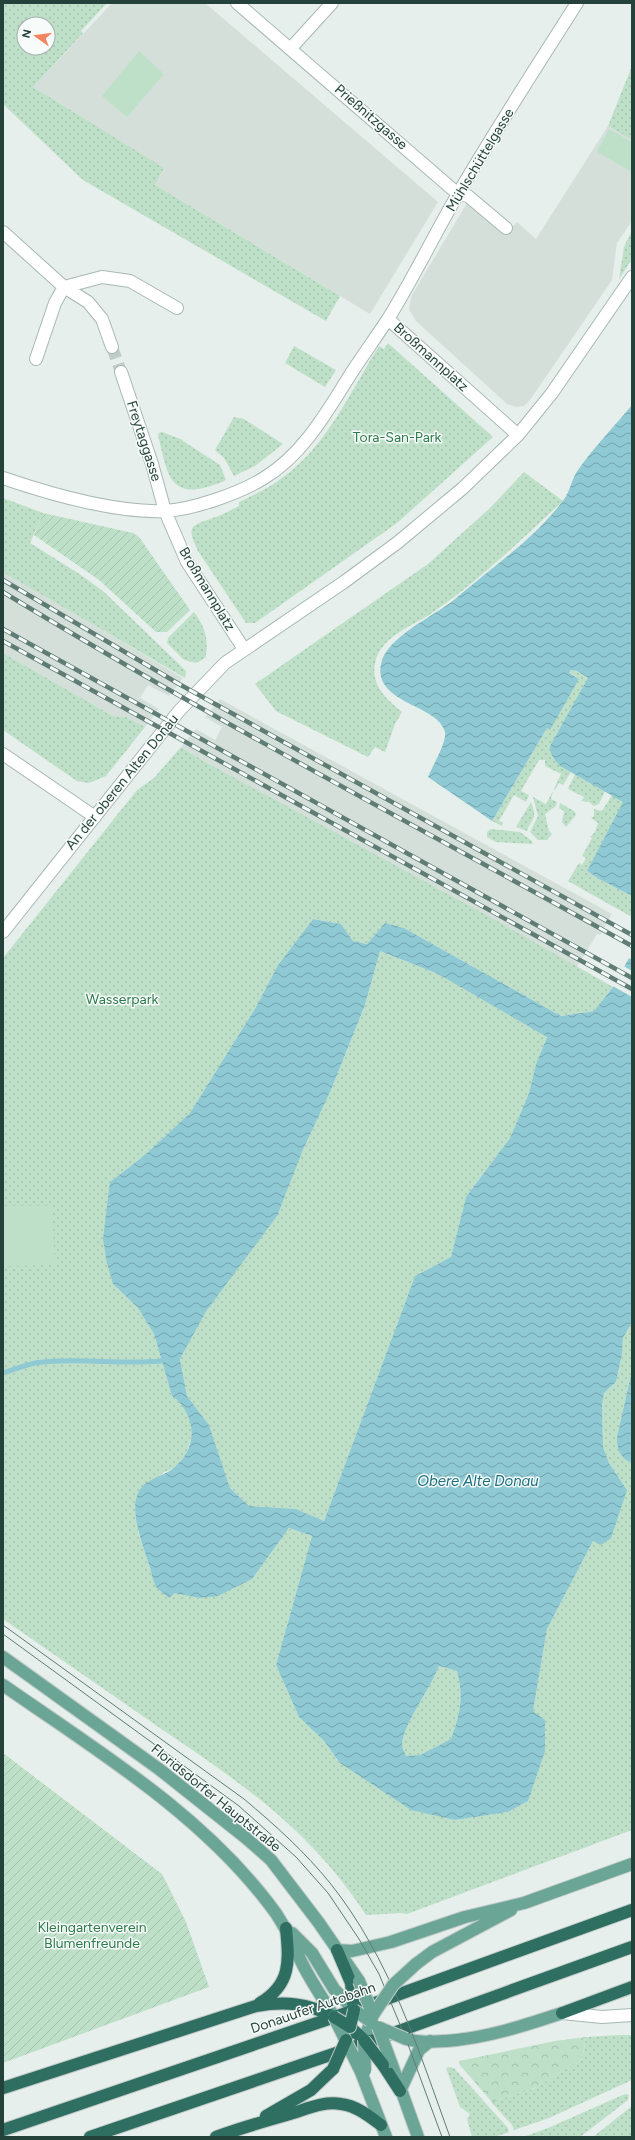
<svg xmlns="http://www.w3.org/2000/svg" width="635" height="2140" viewBox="0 0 635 2140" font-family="Figtree,sans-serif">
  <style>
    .built { fill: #d4dfda }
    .grass { fill: url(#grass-dots); fill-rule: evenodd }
    .forest { fill: url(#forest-crowns) }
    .garden { fill: url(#garden-furrows) }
    .pitch { fill: #bfe0c8 }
    .water { fill: url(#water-waves); fill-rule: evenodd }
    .pier { fill: #e6efeb }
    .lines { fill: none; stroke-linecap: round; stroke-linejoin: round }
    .stream { stroke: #8ec9d4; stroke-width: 5 }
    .minor-tunnel { stroke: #bfccc8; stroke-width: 12; stroke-dasharray: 12 6; stroke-linecap: butt }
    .minor-casing { stroke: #a8b8b2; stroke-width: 14 }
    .major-casing { stroke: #c2cac8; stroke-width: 14 }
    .highway-casing { stroke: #c2cac8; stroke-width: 14 }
    .minor { stroke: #fff; stroke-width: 12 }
    .major { stroke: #6aa596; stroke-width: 12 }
    .highway { stroke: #2f6f62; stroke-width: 12 }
    .tram { stroke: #5f7d75; stroke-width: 1 }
    .rail-casing { stroke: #5f7d75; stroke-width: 4.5 }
    .rail { stroke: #f7fbf9; stroke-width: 3; stroke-dasharray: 9; stroke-linecap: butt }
    .major-bridge-casing { stroke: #c2cac8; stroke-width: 14; stroke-linecap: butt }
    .highway-bridge-casing { stroke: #c2cac8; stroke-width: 14; stroke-linecap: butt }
    .major-bridge { stroke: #6aa596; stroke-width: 12 }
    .highway-bridge { stroke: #2f6f62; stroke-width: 12 }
    .labels { text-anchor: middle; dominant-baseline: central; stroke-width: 3; stroke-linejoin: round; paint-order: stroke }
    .street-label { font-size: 14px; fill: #24423a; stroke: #f7fbf9 }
    .park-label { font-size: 14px; fill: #2d7a4b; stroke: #f7fbf9 }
    .water-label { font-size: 15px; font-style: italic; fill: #1c6f80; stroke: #f7fbf9 }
  </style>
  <defs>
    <pattern id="grass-dots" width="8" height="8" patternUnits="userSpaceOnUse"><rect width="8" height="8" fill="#bfe0c8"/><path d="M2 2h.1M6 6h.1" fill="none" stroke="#a4c1ad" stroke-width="1.8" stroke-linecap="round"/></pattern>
    <pattern id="forest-crowns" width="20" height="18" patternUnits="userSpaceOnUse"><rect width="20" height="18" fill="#bfe0c8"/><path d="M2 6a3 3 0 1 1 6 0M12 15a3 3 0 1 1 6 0" fill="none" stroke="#a4c1ad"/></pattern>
    <pattern id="garden-furrows" width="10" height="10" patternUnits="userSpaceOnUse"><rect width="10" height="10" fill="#bfe0c8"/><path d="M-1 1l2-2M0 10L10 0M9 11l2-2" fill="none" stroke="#a4c1ad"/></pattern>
    <pattern id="water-waves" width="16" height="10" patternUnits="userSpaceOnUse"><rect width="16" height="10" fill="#8ec9d4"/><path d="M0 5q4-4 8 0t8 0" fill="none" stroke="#74a5ad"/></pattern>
  </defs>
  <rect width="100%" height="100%" fill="#e6efeb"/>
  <!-- built -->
  <path class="built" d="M112,3H205L438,202L370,314L155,185L164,169L33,87Z
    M608,126L632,140V221L617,243L612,280L530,400L524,406L516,407L507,404L416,321L409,309L412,295L467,203L506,234L517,222L536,239Z
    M3,571L183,678L169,696L148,685L140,698L159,709L145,727L126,717L113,716L3,653Z
    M220,699L612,914L600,935L597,934L577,967L202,760L181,747L196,729L215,740L222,727L205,717Z"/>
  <!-- grass -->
  <path class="grass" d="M3,3H107L81,31L83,33L33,87L164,168L155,185L340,296L326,321L83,180L3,104ZM24,24H48V48H24Z
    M632,66V140L608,126Z
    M632,230V259L619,279L624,247Z
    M388,343L493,437L397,523L255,623H246L198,551C186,526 190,526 213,518C222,515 231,510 239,506V502C254,495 269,488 282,478C326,447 351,391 379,346L384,349Z
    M294,346L336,370L325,387L285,363Z
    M234,417L244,419L283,444L255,466L234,476L224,458L215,450Z
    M162,432L183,440V441L220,465L226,480C219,484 210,486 203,488C166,497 166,463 158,436L159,433Z
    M524,472L563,501C522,539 476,584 429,615C411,626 383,637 376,659C369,684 385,698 402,712L395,724L385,752L375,747L368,757L276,711L255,684L428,564L490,508Z
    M3,498L43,513L30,543L81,575L104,592L181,666L186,671L185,678L3,572Z
    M194,612C204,625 210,641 205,658L196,663L184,660L167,643L168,638Z
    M3,653L113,716L126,717L145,727L106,776L89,783L77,781L3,730Z
    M571,670L577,671L589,679L550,746L560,766L571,772L563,785L559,783L555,790L554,789L561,774L545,766V760H539L521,791L529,795L526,802L514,795L499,821L503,823L502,826L492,821L547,728L550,729L579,679L569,673Z
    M181,747L202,760L499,922L613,987L594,1011L561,1016L404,928L385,923L367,944L353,941L341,924L313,919L278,965L256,1007L190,1113L146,1154L110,1182L113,1284L138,1308L154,1334L172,1396C179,1401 187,1408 190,1417C194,1432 190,1455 177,1466C173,1470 165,1470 161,1475C152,1487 144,1501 135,1513L139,1535L156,1587L199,1598L252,1579L289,1528L312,1536L276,1665L299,1717L324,1741L340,1763L455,1820L508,1812L528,1801L533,1711L547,1629L593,1541L627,1490L609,1463L603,1447L602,1404L604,1393L616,1382L622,1354L623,1338L632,1322V1370L617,1437L629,1462L632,1461V1830L407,1914L401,1913L366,1915C310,1829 240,1782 157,1726C106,1690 54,1655 3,1619V958L137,790L154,778Z
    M575,774L605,791L599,804L594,806L589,802L581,801L584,797L568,789Z
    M553,791L551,799L557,802L556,806L545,814L549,831L552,834L547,840H538L530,832L538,816L533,797L546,804Z
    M612,795L624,802L587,871L599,879L632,896V917L568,881L579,863L582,865L586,858L582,856L592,838L590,837L595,832L598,823L591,818L594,816V809L602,811Z
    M531,802C538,820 532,817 527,831L516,827Z
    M560,803L574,811L576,815L566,827L562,822L564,811L559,808Z
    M491,829L520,832L532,841L533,844L496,842L487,837V832Z
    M380,951L438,974L547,1036L536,1064L529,1093L510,1138L466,1197L451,1257L415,1276L324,1521L296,1509L249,1506L230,1488L209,1425L187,1396L180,1359L207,1310L302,1152L331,1090L365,1005Z
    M439,1666L457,1671C464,1698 460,1714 451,1739L420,1755L406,1756C405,1753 402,1748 402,1745C403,1724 431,1688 439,1666Z
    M619,2035H632V2080L549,2118L514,2130L512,2125L491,2102L535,2088L582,2059L586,2037Z
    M450,2067L454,2068L508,2128L509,2132L495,2137H472L467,2119L470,2114L460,2107L446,2068Z
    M625,2094L629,2095L628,2100L580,2137H523L548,2128Z
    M632,2106V2137H593Z"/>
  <!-- forest -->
  <path class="forest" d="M586,2037L582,2059L537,2087L492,2102L459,2064V2061L555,2041Z"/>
  <!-- garden -->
  <path class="garden" d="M43,513L133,533L139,537L190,610L167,632H156L99,580L34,535Z
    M3,1753L162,1874L186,1922L209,1987L3,2063Z"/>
  <!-- pitch -->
  <path class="pitch" d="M139,51L164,74L127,117L102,96Z
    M609,129L632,142V172L597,152Z
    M3,1206H52L55,1265L3,1266Z"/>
  <!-- water -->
  <path class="water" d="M632,405V896L599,879L587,871L623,802L560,766C554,759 550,755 550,746L588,678L577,671L571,670L569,673L579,679L550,730L547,728L492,821L428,777C432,767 447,742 445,732C438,704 373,704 381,664C386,637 435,616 455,599C490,569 534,539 562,502C569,494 571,482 576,473C592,449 614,427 632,405Z
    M313,919L341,924L353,941L367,944L385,923L404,928L561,1016L594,1011L613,987L629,958L632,960V1322L623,1338L622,1354L616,1382L604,1393L602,1405L603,1447L609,1463L627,1490L611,1538L601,1545L593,1541L547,1629L533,1711L545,1720V1751L528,1801L508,1812L455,1820L411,1810L340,1763L324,1741L299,1717L276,1665L312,1536L289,1528L252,1579L218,1596L199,1598L175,1593L169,1598C166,1595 161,1592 157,1588C153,1583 152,1574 150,1568C144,1548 129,1513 138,1493C146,1477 166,1477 177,1465C199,1445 195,1412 172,1396L154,1334L138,1308L113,1284L107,1263L103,1239L110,1182L146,1154L190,1113L256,1007L278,965ZM380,951L438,974L547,1037L536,1064L529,1093L510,1138L466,1197L451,1257L415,1276L324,1521L296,1509L249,1506L230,1488L209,1425L187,1396L180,1359L207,1310L277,1216L302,1152L331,1090L365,1005ZM439,1666L457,1671C464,1698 460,1714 451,1739L420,1755L406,1756C405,1753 402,1748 402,1745C403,1724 431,1688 439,1666Z
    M632,1370V1461L629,1462C619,1456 617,1448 617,1437Z"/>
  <!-- pier -->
  <path class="pier" d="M622,965L632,971V997L611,985Z"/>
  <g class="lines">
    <!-- stream -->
    <path class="stream" d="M3,1373C13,1370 25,1365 35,1363C77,1357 119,1365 161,1361"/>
    <!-- minor-tunnel -->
    <path class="minor-tunnel" d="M112,347L121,372"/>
    <defs>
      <path id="minor" d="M237,3L458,194L468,196L506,228
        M291,48L332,3
        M3,232L64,287L88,302L102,319L112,347
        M388,319L518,435
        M36,359L55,303L64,287L102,277L130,281L177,308
        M121,372L152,464L165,511L187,562L244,649
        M3,478C50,494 114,513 164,511C192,510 240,493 264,478C304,454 328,410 352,372C364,354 376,337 388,319C413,279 434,235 458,194C496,129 537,66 577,3
        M3,754L95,817
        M3,932L179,711L225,663L344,582L397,543L463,488L518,435L552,393L632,277
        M562,2013L602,2017L632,2015"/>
      <path id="major" d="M3,1657L159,1769L246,1838L271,1860L319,1923L359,1981
        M3,1685C96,1750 199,1812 269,1904C283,1921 290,1939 300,1959C309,1979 323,1998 334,2017
        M292,1933L312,1953L334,1989L354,2010
        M337,1950L352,1951L391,1942L465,1917L524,1903L632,1864
        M416,1964L432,1952L511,1910
        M406,2039C420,2043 432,2042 446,2041C487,2038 523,2026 562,2013
        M364,2040L373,2015
        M391,2062L418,2137
        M361,2072L386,2137
        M400,2091L419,2050L430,2041"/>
      <path id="highway" d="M337,1950L351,1983L354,2010
        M260,2003C292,1984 289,1960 286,1928
        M562,2013L632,1987
        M347,2037L350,2027L364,2040
        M383,2065L400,2091
        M3,2088L256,2006C285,2001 308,2003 334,2017
        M266,2116L311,2090L333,2069
        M3,2130L364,2007L632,1910
        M90,2137L377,2039L632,1947
        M216,2137C241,2128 265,2121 290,2114C307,2109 323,2101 341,2104C357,2106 369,2116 381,2125"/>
    </defs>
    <!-- minor casing -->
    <use href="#minor" class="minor-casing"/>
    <!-- major casing -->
    <use href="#major" class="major-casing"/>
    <!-- highway casing -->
    <use href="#highway" class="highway-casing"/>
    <!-- minor -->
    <use href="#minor" class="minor"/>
    <!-- major -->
    <use href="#major" class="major"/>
    <!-- highway -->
    <use href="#highway" class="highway"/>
    <!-- tram -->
    <path class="tram" d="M3,1625L244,1799C275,1825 305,1852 330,1883C390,1958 418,2049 450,2137
      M3,1634L239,1806L296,1857L328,1893L359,1939L379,1974L406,2039L442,2137"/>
    <defs>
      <path id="rail" d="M3,580L179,684L632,935
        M3,592C208,717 422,829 632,946
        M3,629L632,978
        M3,641L632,989"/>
    </defs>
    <!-- rail casing -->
    <use href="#rail" class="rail-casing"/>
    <!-- rail -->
    <use href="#rail" class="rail"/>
    <defs>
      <path id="major-bridge" d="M359,1981L373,2015
        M354,2010L370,2021
        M373,2015L393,1985L416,1964
        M334,2017L361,2072
        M378,2027L391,2062
        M378,2027L406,2039
        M364,2040L365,2071"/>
      <path id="highway-bridge" d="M334,2017L350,2027L354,2010
        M364,2040L383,2065
        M333,2069L346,2040"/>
    </defs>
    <!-- major-bridge casing -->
    <use href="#major-bridge" class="major-bridge-casing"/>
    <!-- highway-bridge casing -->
    <use href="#highway-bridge" class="highway-bridge-casing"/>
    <!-- major-bridge -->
    <use href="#major-bridge" class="major-bridge"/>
    <!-- highway-bridge -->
    <use href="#highway-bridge" class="highway-bridge"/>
  </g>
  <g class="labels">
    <!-- street labels -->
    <g class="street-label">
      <text transform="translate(371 117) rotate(41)">Prießnitzgasse</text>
      <text transform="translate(480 160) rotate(-59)">Mühlschüttelgasse</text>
      <text transform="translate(431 357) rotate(42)">Broßmannplatz</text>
      <text transform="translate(144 441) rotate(72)">Freytaggasse</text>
      <text transform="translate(207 589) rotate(59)">Broßmannplatz</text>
      <text transform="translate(122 782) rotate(-51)">An der oberen Alten Donau</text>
      <text transform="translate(216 1798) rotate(39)">Floridsdorfer Hauptstraße</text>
      <text transform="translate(313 2008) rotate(-19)">Donauufer Autobahn</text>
    </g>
    <!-- park labels -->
    <g class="park-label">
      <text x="397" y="437">Tora-San-Park</text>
      <text x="122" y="999">Wasserpark</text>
      <text x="92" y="1927">Kleingartenverein<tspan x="92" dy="16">Blumenfreunde</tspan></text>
    </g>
    <!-- water labels -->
    <g class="water-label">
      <text x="478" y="1481">Obere Alte Donau</text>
    </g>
  </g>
  <!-- border -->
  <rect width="635" height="2140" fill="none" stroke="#24423a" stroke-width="8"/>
  <!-- north arrow -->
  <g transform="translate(36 36) rotate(284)"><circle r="19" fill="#f7fbf9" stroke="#a3b1ad"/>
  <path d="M0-3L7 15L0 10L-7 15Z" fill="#f4845f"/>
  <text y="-6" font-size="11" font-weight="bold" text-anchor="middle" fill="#24423a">N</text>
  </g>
</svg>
